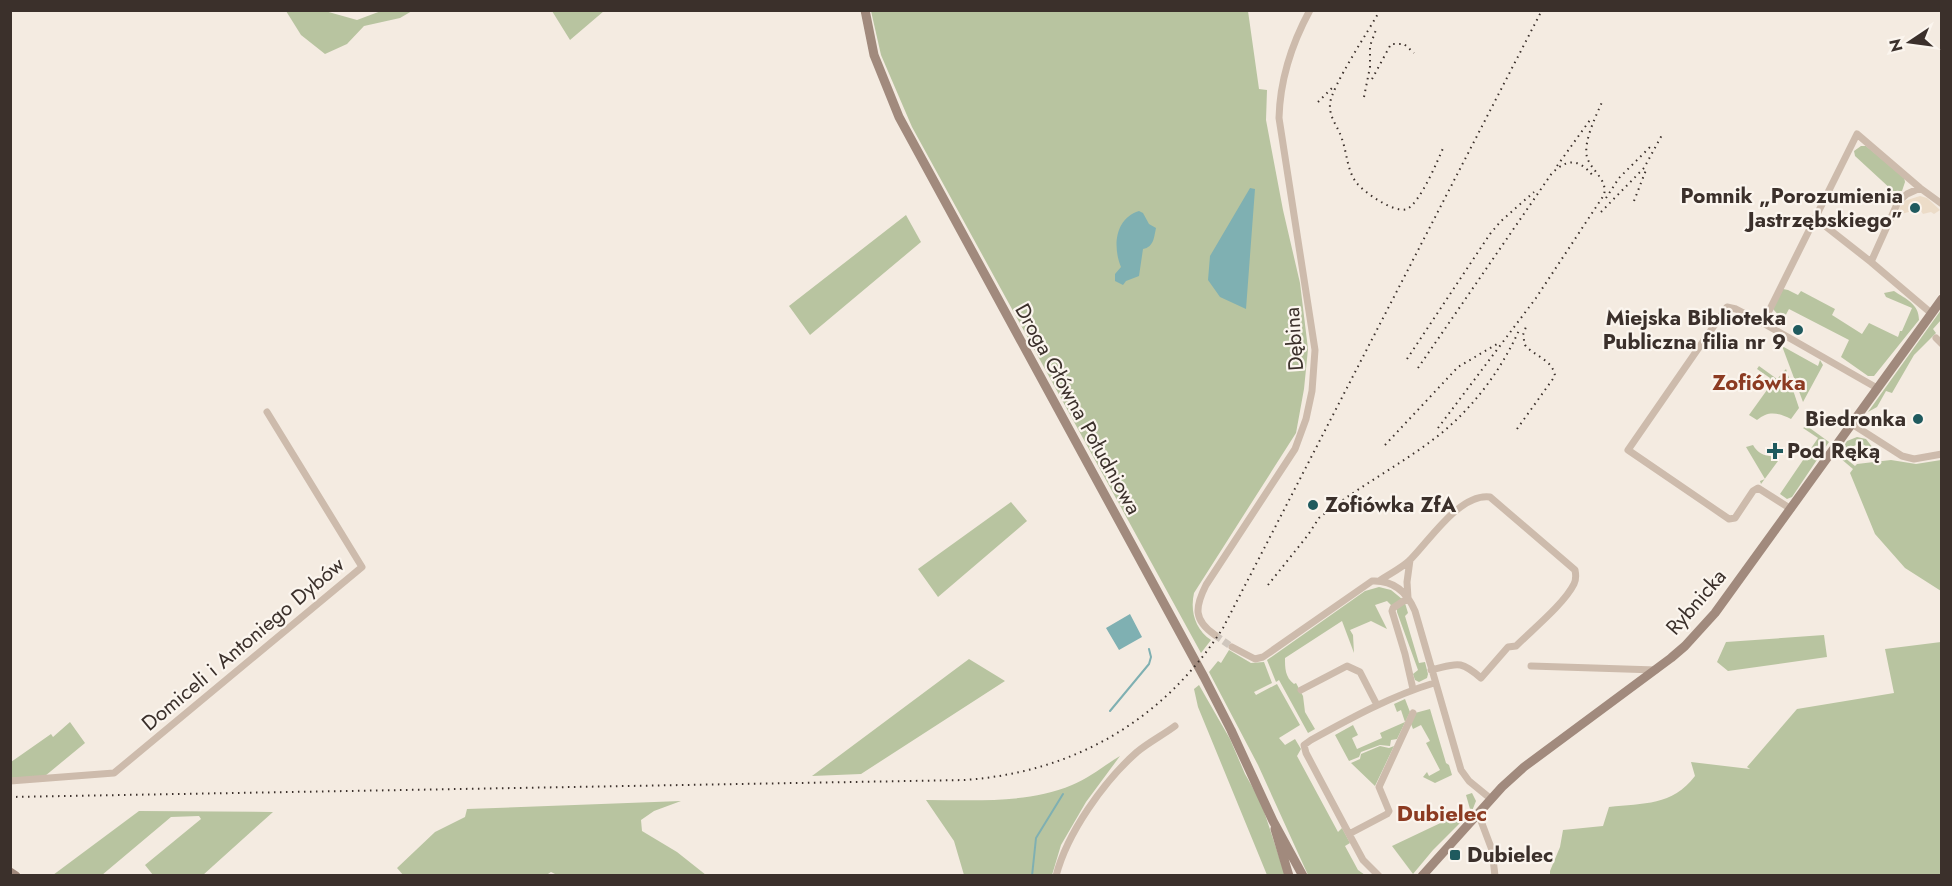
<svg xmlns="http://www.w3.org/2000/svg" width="1952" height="886" viewBox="0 0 1952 886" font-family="Jost,sans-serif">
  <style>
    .green { fill: #b8c4a0 }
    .plaza { fill: #ecdcc8 }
    .water { fill: #7fb0b2 }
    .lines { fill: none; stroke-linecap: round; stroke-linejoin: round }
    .stream { stroke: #7fb0b2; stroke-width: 2 }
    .street-tunnel { stroke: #cfc6bd; stroke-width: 7; stroke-dasharray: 7 3.5; stroke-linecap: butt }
    .street { stroke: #cdbbac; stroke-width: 7 }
    .secondary { stroke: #a18a7d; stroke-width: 9 }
    .rail { stroke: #3b302b; stroke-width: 2; stroke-dasharray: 1.5 4.5; stroke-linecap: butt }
    .poi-dot { fill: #1f5a5e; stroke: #fbf5ee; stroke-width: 2 }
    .labels { text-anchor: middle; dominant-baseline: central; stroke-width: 4.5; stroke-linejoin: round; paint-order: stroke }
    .poi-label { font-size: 21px; font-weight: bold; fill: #3b302b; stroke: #fbf5ee; text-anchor: end }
    .street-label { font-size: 21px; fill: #3b302b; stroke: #fbf5ee }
    .neighbourhood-label { font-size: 22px; font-weight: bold; fill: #8c3b22; stroke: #fbf5ee }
  </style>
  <rect width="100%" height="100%" fill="#f4ebe1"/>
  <!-- green -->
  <path class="green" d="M286,11H325L357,20L381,11H412L400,18L364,26L347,44L325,54L301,35Z
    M552,11H604L570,40Z
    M871,11H1248L1259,89L1267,90L1266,120L1283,210L1300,283L1308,349L1304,389L1296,433L1194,593C1190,611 1195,629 1211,640L1201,653L912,127L881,55Z
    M1861,146H1866L1904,177L1905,182L1902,191H1893L1855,156L1854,151Z
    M906,215L921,242L810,335L789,306Z
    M1783,289L1788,290L1798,295L1801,291L1835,309L1832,315L1862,334L1869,323L1898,337L1900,331H1902L1912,308L1886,297L1884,293L1894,291C1906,299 1919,304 1919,320L1874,376H1868L1841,357L1849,340L1789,309L1783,320L1773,309Z
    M1941,310V320L1933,329L1936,333L1914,355L1892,393L1886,391L1877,407L1868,412Z
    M1782,346L1818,366L1820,360L1823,365L1803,402Z
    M1759,366L1777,379L1786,369L1799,408L1791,419C1778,413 1769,410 1757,420L1749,415L1772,383L1769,380L1770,378L1757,369Z
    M1807,426L1829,442L1792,497L1787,499L1780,494L1818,438L1803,428Z
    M1857,437L1866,439L1873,448V451L1861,443L1849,448L1845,458L1855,466L1857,464L1891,460L1916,464L1941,460V591L1905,568L1875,534L1850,473L1853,469L1840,458L1839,454L1847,441Z
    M1753,445C1758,454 1766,457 1776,456L1778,461L1761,484L1760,481L1765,479L1746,447Z
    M1011,502L1027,521L938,597L918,569Z
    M1379,587L1391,590L1402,599L1392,606L1387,601L1375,605L1387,629L1371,621L1350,630L1353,635L1354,653L1342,621L1285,658C1285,668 1285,677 1294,684L1296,683L1303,696L1305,712L1315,729L1308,733L1279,680L1276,682L1267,660L1365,591Z
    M1405,603L1408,613L1405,616L1419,663L1425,662L1428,674L1427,678L1419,682L1415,680L1413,674L1418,670L1397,612V609Z
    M1824,635L1827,657L1728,671L1717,662L1726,642Z
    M1941,642V875H1550V871L1560,847L1563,830L1603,826L1609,807C1644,803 1672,806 1695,776L1691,762L1750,769L1747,767L1797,709L1894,693L1885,649Z
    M1229,650L1251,663L1264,662L1272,683L1254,692L1256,695L1277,684L1300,725L1279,738L1285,745L1295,739L1301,749L1297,756L1338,832L1342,828L1350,843L1345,846L1358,870L1365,875H1308L1258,765L1209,672L1218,661L1221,663Z
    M969,659L1005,681L861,774L812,776Z
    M1199,685L1230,739L1245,774L1261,802L1285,875H1267L1198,707L1194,689Z
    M1405,699L1410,712L1397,739L1391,740L1390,746L1380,745L1361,752L1359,757L1349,761L1335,735L1353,725L1358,735L1352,738L1357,749L1382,738L1380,733L1405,722L1401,710L1397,712L1394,704Z
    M1430,709L1446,763L1449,765L1452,775L1435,783L1423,777L1427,772L1429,776L1440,770L1426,743L1430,741L1421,725L1413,729L1411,724L1415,713Z
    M70,722L85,743L45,776L11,778V762L51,734L53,737Z
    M1380,746L1389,748L1394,746L1375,786L1351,763L1360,759L1361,754Z
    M1120,756L1086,802L1061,845L1052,875H964L954,841L926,800C975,800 1026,804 1072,785C1089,778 1105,765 1120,756Z
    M1472,793L1476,801L1472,811L1433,850L1413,874L1392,846L1470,809L1466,795Z
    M681,801L654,811L641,820L642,831L677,852L706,875L559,876L551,872L545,876H404L397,868L435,832L465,817L467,809Z
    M139,811L273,812L203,875H153L145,865L201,819L199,816L171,817L102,875H53Z"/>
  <!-- plaza -->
  <path class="plaza" d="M1920,196L1927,198L1940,210L1934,214L1931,212L1923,214L1921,211L1913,213L1912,211L1894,216L1904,201Z"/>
  <!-- water -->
  <path class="water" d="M1250,188L1255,189L1246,309L1220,297L1208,280L1210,256Z
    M1139,211L1143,213L1149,224L1156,228C1154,237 1154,247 1143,249L1139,276L1126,281L1123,285L1115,281V274L1121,267C1113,248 1114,219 1139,211Z
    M1130,614L1142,637L1119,650L1106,628Z"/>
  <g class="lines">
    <!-- stream -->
    <path class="stream" d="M1110,711L1149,664L1151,657L1149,649
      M1032,876L1036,838L1063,794"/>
    <!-- street-tunnel -->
    <path class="street-tunnel" d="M1215,635L1232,647"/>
    <!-- street -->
    <path class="street" d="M1815,218L1871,262
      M1931,313L1871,262L1898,202L1907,194L1920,188L1942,204
      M1763,323L1857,134L1920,188
      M1936,338L1942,344
      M1852,424L1902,456L1914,459L1942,454
      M1791,509L1758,488L1753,491L1735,518L1729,519L1628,450L1727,307L1736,309L1763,323L1877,388
      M1410,560L1407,582L1408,598L1393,608L1392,611L1405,654L1413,689
      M1379,581C1389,574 1402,568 1410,560C1430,540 1460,493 1490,497L1575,570C1576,575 1576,580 1574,584C1564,604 1532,630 1516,646L1508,647L1481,678C1459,659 1457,664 1431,670
      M1215,635C1193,620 1195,607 1206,585L1295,449L1306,419L1312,391L1315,350L1279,118C1280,79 1291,45 1310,10
      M1232,647L1255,659L1263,657L1372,581C1393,580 1407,592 1415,611L1461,770L1469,781L1491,799
      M1531,666L1656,670
      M1301,690L1347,666L1360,672L1377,705
      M1413,713L1379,787L1389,811L1387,814L1349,834L1306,753L1304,745L1311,740C1351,718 1391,696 1434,683
      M10,781L114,773L362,567L267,412
      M1478,813L1492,850L1495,876
      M1349,834L1363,860L1379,876
      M1056,876C1067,833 1104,781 1137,752C1149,742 1163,735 1175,726"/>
    <!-- secondary -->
    <path class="secondary" d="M865,10L874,55L899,117L1204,677L1231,730L1273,821L1303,876
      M1275,829L1289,876
      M10,872L16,876
      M1422,876L1502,787L1524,767L1671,658L1685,646L1715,613L1942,299"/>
    <!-- rail -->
    <path class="rail" d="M1380,10C1370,29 1331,87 1330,104C1329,118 1338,126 1342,139C1347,153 1347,170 1356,182C1363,192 1395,214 1407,209C1420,203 1438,160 1444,146
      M1372,79L1391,44H1404L1414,53
      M1364,97L1370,67V46L1377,27
      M1318,102L1333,87
      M1557,166L1590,120
      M1606,198L1619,178L1650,147
      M1634,201L1646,170
      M1601,212L1644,168L1663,133
      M1407,359L1490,234L1501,221L1534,192
      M1418,368L1552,173C1567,159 1579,158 1593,176
      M1438,428L1536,298L1604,195C1608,179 1591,171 1587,157C1583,142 1596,116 1602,102
      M1517,429L1555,376C1553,360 1534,356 1525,345L1523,335L1527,324
      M1385,445L1458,367L1497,344
      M1268,585L1308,535L1319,518C1358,486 1405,463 1444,431C1476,404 1503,367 1520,328
      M10,797L965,780C1074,772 1163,721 1223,628L1542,10"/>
  </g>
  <!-- markers -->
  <g class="poi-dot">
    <circle cx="1915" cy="208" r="6"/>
    <circle cx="1798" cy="330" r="6"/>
    <circle cx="1918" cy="419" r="6"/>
    <path d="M1772 442h6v6h6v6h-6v6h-6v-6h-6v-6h6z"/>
    <circle cx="1313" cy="505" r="6"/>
    <rect x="1449" y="849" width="12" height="12" rx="3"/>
  </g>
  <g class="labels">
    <!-- poi labels -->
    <g class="poi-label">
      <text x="1903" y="196">Pomnik „Porozumienia<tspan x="1903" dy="24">Jastrzębskiego”</tspan></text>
      <text x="1786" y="318">Miejska Biblioteka<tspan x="1786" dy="24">Publiczna filia nr 9</tspan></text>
      <text x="1906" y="419">Biedronka</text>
      <text x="1787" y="451" text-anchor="start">Pod Ręką</text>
      <text x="1325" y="505" text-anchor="start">Zofiówka ZfA</text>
      <text x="1467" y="855" text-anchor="start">Dubielec</text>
    </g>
    <!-- street labels -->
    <g class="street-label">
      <text transform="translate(1294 339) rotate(-94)">Dębina</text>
      <text transform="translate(1078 409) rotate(61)">Droga Główna Południowa</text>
      <text transform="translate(1696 602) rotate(-49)">Rybnicka</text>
      <text transform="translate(243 644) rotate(-40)">Domiceli i Antoniego Dybów</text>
    </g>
    <!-- neighbourhood labels -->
    <g class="neighbourhood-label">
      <text x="1759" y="382">Zofiówka</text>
      <text x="1442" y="813">Dubielec</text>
    </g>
  </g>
  <!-- border -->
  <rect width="1952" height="886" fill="none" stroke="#3b302b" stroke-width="24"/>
  <!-- north arrow -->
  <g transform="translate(1910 42) rotate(257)" stroke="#fbf5ee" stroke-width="4.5" paint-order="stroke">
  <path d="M0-4.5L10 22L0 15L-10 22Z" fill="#3b302b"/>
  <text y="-9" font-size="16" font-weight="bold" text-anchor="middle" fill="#3b302b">N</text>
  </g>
</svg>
